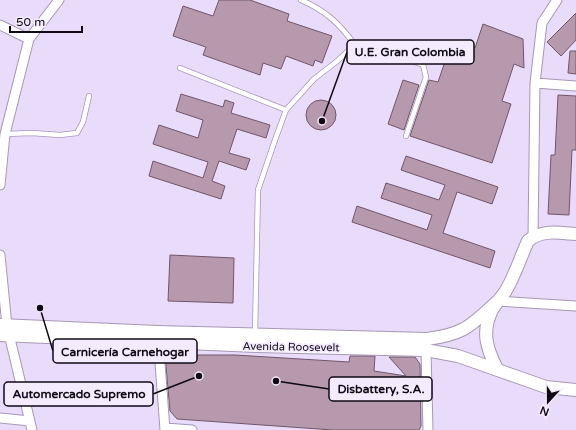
<svg xmlns="http://www.w3.org/2000/svg" width="576" height="430" viewBox="0 0 576 430" font-family="'Varela Round',sans-serif">
  <style>
    .building { fill: #b799ae; stroke: #71566a }
    .lines { fill: none; stroke-linecap: round; stroke-linejoin: round }
    .lane-casing { stroke: #a698b6; stroke-width: 6 }
    .street-casing { stroke: #a698b6; stroke-width: 11 }
    .secondary-casing { stroke: #a698b6; stroke-width: 14 }
    .lane { stroke: #fff; stroke-width: 4.5 }
    .street { stroke: #fff; stroke-width: 9 }
    .secondary { stroke: #fff; stroke-width: 12 }
    .labels { text-anchor: middle; dominant-baseline: central; stroke-width: 3.5; stroke-linejoin: round; paint-order: stroke }
    .street-label { font-size: 11px; fill: #0f0a14; stroke: #f4ebfe }
    .leader { fill: none; stroke: #0f0a14; stroke-width: 1.5 }
    .callout-dot { fill: #0f0a14; stroke: #f4ebfe; stroke-width: 1.5 }
    .callout { fill: #f4ebfe; stroke: #0f0a14; stroke-width: 1.5 }
    .callout-label { font-size: 12px; text-anchor: middle; font-weight: bold; fill: #0f0a14 }
  </style>
  <rect width="100%" height="100%" fill="#e9dbfa"/>
  <!-- building -->
  <path class="building" d="M219,0H250L289,14L287,21L332,36L322,63L315,60L313,66L286,56L281,69L263,63L260,75L203,55L206,47L173,36L183,6L213,16Z
    M576,13V40L561,56L547,42Z
    M483,24L523,39L524,68L514,64L502,101L511,104L492,163L410,136L429,80L438,82L452,41L475,48Z
    M570,51H576V74L568,73Z
    M403,80L419,85L404,130L388,124Z
    M181,94L223,107L225,100L234,103L231,113L270,125L266,138L237,129L229,153L250,159L246,170L219,161L212,181L225,186L221,199L149,176L153,161L203,178L208,162L153,144L159,125L198,138L203,120L176,111Z
    M558,95L576,96V150H572L569,215L548,214L551,155H555Z
    M306 115a15 15 0 1 1 30 0a15 15 0 1 1-30 0Z
    M406,156L498,187L492,204L457,192L443,233L495,251L490,268L352,222L357,206L427,230L432,215L381,198L386,183L439,200L445,185L401,170Z
    M170,255L234,258L233,303L168,301Z
    M165,355H235L349,362L350,356H375L374,371L406,376L389,357H415L420,364L421,426L419,430H333L177,419L170,411Z"/>
  <g class="lines">
    <defs>
      <path id="lane" d="M301,0C326,11 339,23 355,45H368L423,65L426,77L406,136
        M180,68L286,110
        M5,134L32,133L60,135L77,133L83,122L89,96
        M255,334L258,190L275,140L286,110L314,79L336,62L355,45"/>
      <path id="street" d="M0,25L29,39
        M535,83L576,86
        M0,185L5,134L29,39L59,0
        M533,236L535,83L542,23L557,0
        M0,255L7,326L32,430
        M498,301L576,306
        M158,336L165,430
        M426,350L428,430
        M0,418L30,421
        M165,428L192,430"/>
      <path id="secondary" d="M0,325L157,332L427,339C465,334 470,326 498,301
        M0,335L256,346L426,350L458,356L546,387L576,390
        M497,369C487,349 481,332 492,310C496,303 501,298 505,292C515,276 520,258 528,241C541,229 560,233 576,234"/>
    </defs>
    <!-- lane casing -->
    <use href="#lane" class="lane-casing"/>
    <!-- street casing -->
    <use href="#street" class="street-casing"/>
    <!-- secondary casing -->
    <use href="#secondary" class="secondary-casing"/>
    <!-- lane -->
    <use href="#lane" class="lane"/>
    <!-- street -->
    <use href="#street" class="street"/>
    <!-- secondary -->
    <use href="#secondary" class="secondary"/>
  </g>
  <g class="labels">
    <!-- street labels -->
    <g class="street-label">
      <text transform="translate(291 347) rotate(1)">Avenida Roosevelt</text>
    </g>
  </g>
  <!-- callouts -->
  <path class="leader" d="M322 121L347 52M40 308L53 351M276 381L329 389M199 376L153 394"/>
  <g class="callout-dot">
    <circle cx="322" cy="121" r="4"/>
    <circle cx="40" cy="308" r="4"/>
    <circle cx="276" cy="381" r="4"/>
    <circle cx="199" cy="376" r="4"/>
  </g>
  <g class="callout">
    <rect x="347" y="40" width="127" height="24" rx="4"/>
    <rect x="53" y="339" width="144" height="24" rx="4"/>
    <rect x="329" y="377" width="103" height="24" rx="4"/>
    <rect x="4" y="382" width="149" height="24" rx="4"/>
  </g>
  <g class="callout-label">
    <text x="410" y="56">U.E. Gran Colombia</text>
    <text x="125" y="356">Carnicería Carnehogar</text>
    <text x="381" y="393">Disbattery, S.A.</text>
    <text x="79" y="398">Automercado Supremo</text>
  </g>
  <!-- north arrow -->
  <g transform="translate(548 402) rotate(201)" stroke="#f4ebfe" stroke-width="3" paint-order="stroke">
  <path d="M0-3L7 15L0 10L-7 15Z" fill="#0f0a14"/>
  <text y="-6" font-size="11" font-weight="bold" text-anchor="middle" fill="#0f0a14">N</text>
  </g>
  <!-- scale -->
  <path d="M10 26v6h72v-6" fill="none" stroke="#0f0a14" stroke-width="2"/>
  <text x="16" y="26" font-size="12" fill="#0f0a14" stroke="#f4ebfe" stroke-width="3" paint-order="stroke">50 m</text>
</svg>
